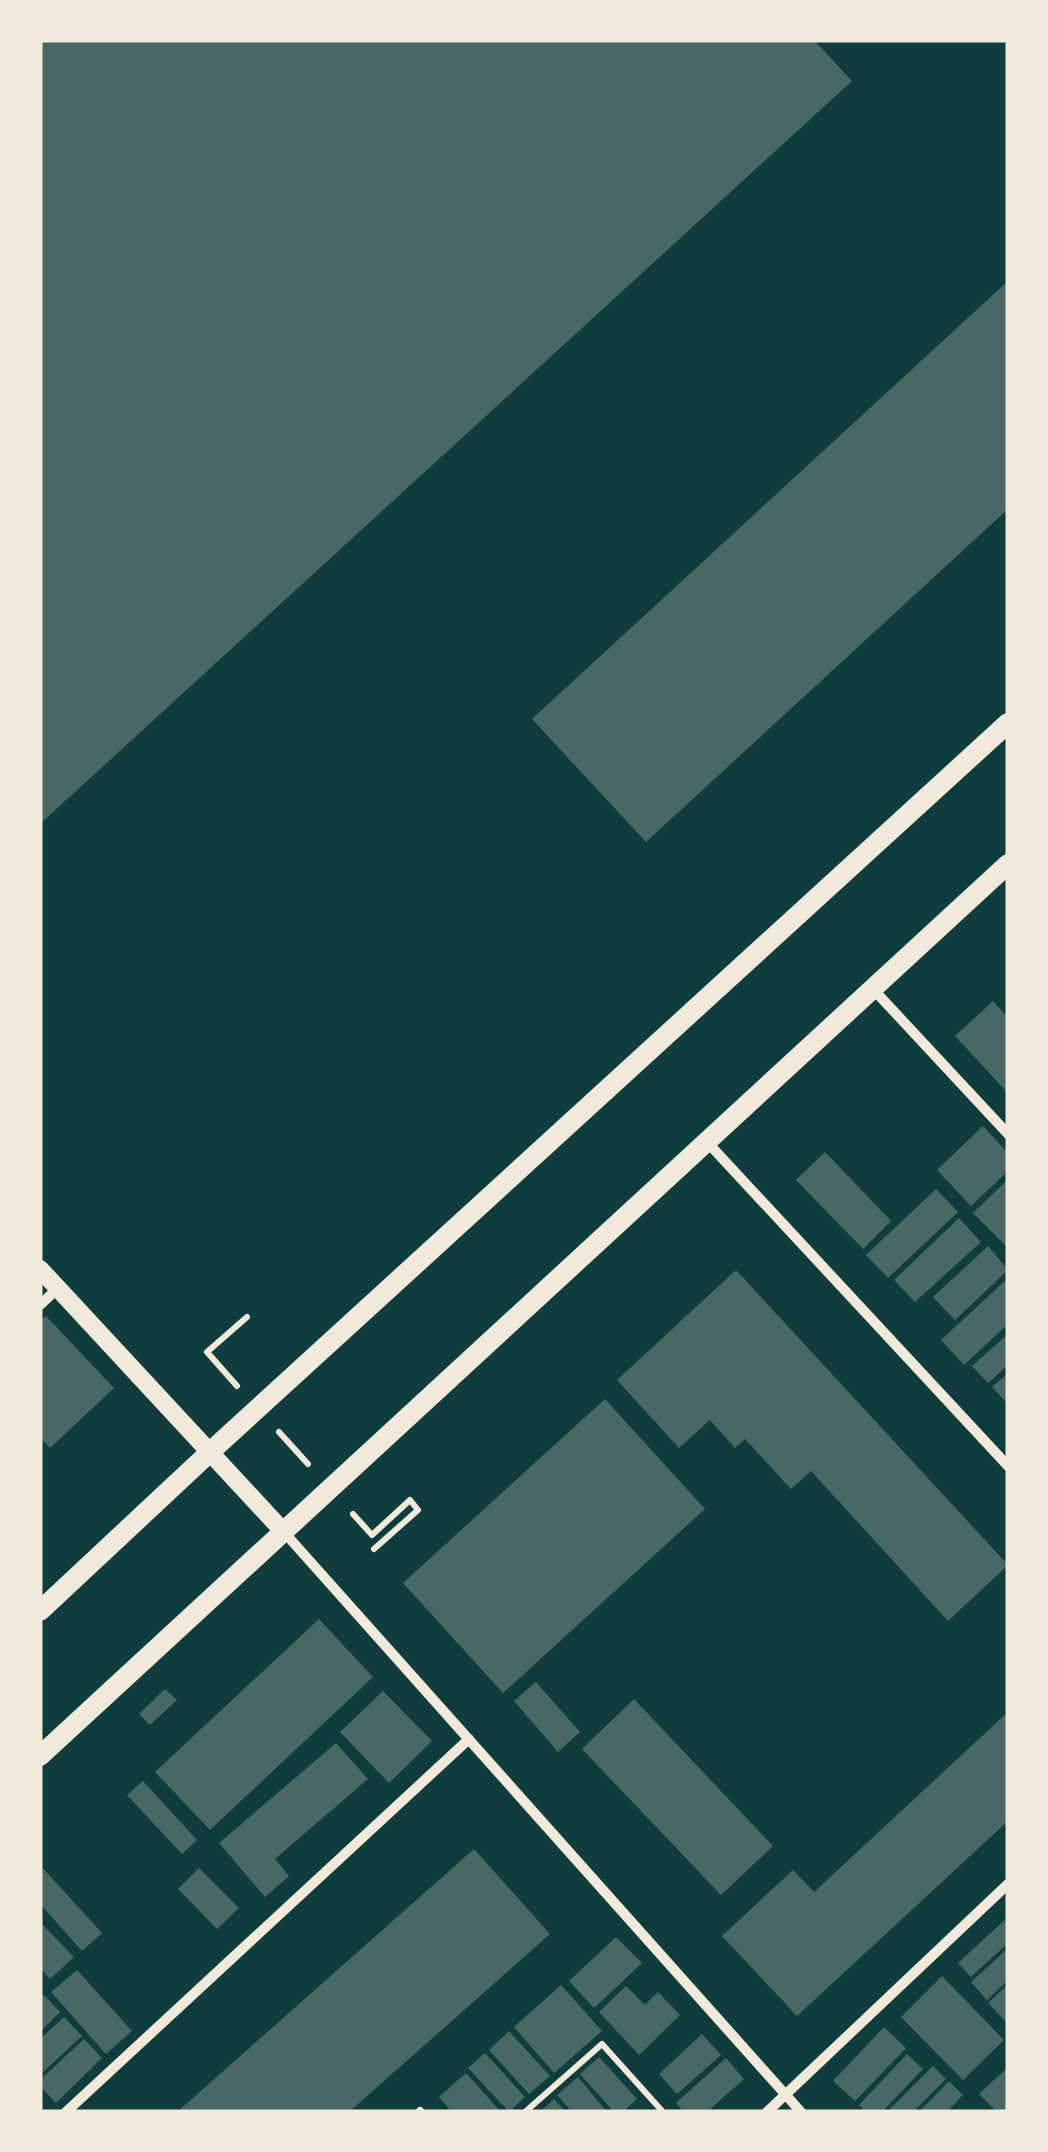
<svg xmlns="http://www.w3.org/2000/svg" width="1048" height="2152" viewBox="0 0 1048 2152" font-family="'Exo 2',sans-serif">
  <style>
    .building { fill: #486865 }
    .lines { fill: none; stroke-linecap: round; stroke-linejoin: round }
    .path { stroke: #f1e9da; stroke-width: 6 }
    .service { stroke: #f1e9da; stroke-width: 8 }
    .minor { stroke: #f1e9da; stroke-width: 10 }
    .tertiary { stroke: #f1e9da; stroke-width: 18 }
    .secondary { stroke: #f1e9da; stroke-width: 20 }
  </style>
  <rect width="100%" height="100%" fill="#0f3d3e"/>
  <!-- building -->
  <path class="building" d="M40,40H814L852,81L40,824Z
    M1008,281V509L646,842L532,719Z
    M993,1001L1008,1018L1006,1091L955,1036Z
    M983,1126L1008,1153V1171L971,1206L937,1170Z
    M825,1152L891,1221L863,1249L796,1180Z
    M1008,1179V1248L973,1213Z
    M936,1189L958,1212L888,1278L866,1255Z
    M959,1218L981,1242L915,1302L894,1280Z
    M988,1246L1008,1270L955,1320L933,1297Z
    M736,1270L1008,1565L948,1621L811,1471L791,1489L745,1439L735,1448L710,1420L679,1448L617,1380Z
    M1008,1278V1324L964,1365L941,1340Z
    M46,1316L114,1388L50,1448L40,1438V1321Z
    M1008,1334V1365L988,1383L972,1366Z
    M1008,1373V1399L1005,1401L992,1387Z
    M605,1399L705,1509L503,1693L403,1583Z
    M319,1619L373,1677L210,1830L155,1772Z
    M536,1682L580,1732L558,1752L514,1701Z
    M165,1689L177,1700L150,1725L139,1714Z
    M383,1691L432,1741L389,1783L340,1732Z
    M634,1699L773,1846L721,1895L582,1749Z
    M1008,1712V1821L797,2016L722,1936L793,1870L814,1892Z
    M336,1743L368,1779L275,1859L289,1876L265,1897L219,1843Z
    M143,1781L197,1840L182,1854L127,1795Z
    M474,1849L550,1934L349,2112H177Z
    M40,1865L102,1933L82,1951L40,1904Z
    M199,1868L239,1908L217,1929L178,1889Z
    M1008,1917V1943L971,1977L958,1963Z
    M40,1922L74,1957L50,1979L40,1968Z
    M616,1937L642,1963L594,2008L569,1981Z
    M1008,1948V1980L987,2000L971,1982Z
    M77,1970L132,2031L106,2054L51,1992Z
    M942,1976L1004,2040L963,2080L901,2017Z
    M1008,1984V2024L988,2003Z
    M561,1985L602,2031L554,2073L514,2027Z
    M626,1986L645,2005L658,1992L680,2015L639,2055L599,2012Z
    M44,1995L60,2012L40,2032V1999Z
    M64,2017L82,2036L40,2075V2039Z
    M884,2027L906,2048L855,2101L833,2081Z
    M509,2031L550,2076L529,2094L489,2050Z
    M702,2034L721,2055L677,2094L659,2074Z
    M84,2039L102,2058L56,2103L40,2086V2080Z
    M485,2053L525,2097L509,2112L468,2068Z
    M907,2054L923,2069L882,2112H866L859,2105Z
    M599,2057L637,2099L623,2112H614L580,2074Z
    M726,2058L744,2079L707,2112H684L676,2103Z
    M933,2066L946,2079L913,2112H887Z
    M1008,2067V2112H997L979,2094Z
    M466,2073L501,2112H452L439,2097Z
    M578,2077L607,2112H572L557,2095Z
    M949,2081L963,2095L947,2112H919Z
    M554,2099L566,2112H540Z"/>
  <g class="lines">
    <!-- path -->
    <path class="path" d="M237,1386L207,1352L247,1317
      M279,1432L308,1464
      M353,1514L372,1535L410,1500L418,1510L374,1549
      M525,2112L602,2044L663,2112"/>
    <!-- service -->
    <path class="service" d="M420,2111L421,2112"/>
    <!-- minor -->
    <path class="minor" d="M873,989L1008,1134
      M708,1143L1008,1466
      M40,1305L58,1288
      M283,1531L801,2112
      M66,2112L469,1739
      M767,2112L1008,1884"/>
    <!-- tertiary -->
    <path class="tertiary" d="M40,1269L282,1530"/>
    <!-- secondary -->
    <path class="secondary" d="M40,1611L210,1452L1008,723
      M40,1756L1008,864"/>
  </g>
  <!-- border -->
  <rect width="1048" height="2152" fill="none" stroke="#f1e9da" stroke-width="85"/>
</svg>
